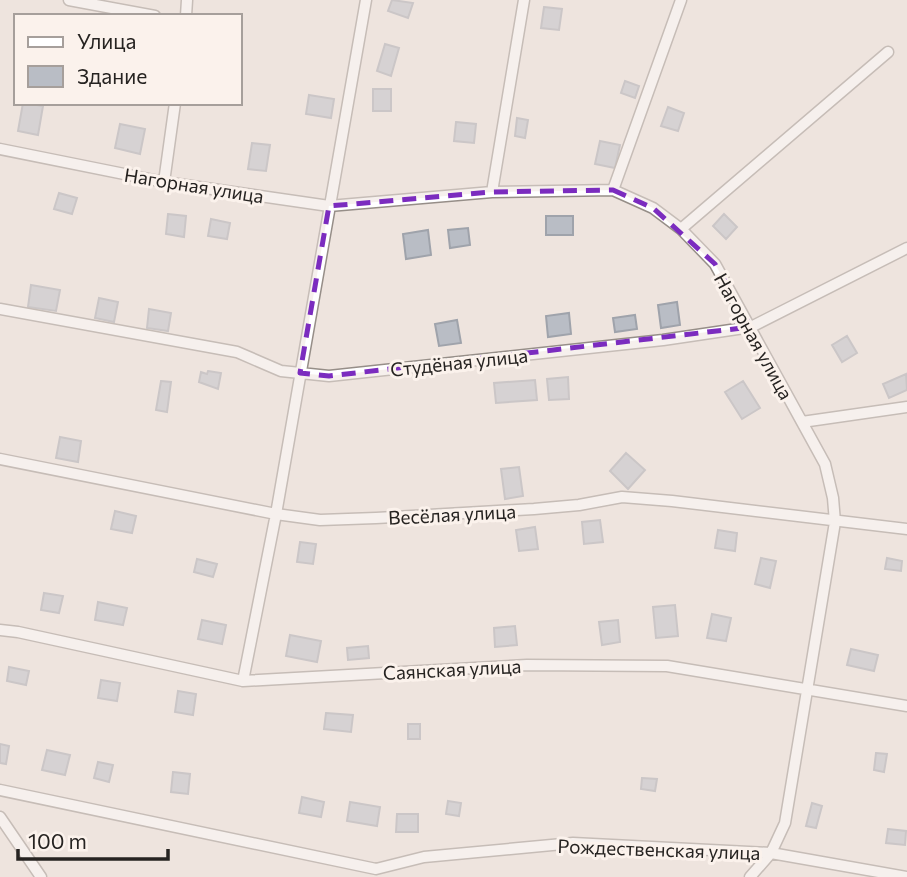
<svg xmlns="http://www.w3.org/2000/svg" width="907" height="877" viewBox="0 0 907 877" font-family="Commissioner,sans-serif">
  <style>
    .building { fill: #b9bdc5; stroke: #9fa3ab; stroke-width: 2 }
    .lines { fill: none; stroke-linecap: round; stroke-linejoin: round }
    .street-casing { stroke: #968e88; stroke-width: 13 }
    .street { stroke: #fff; stroke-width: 10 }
    .marked { fill: none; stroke: #7b2cbf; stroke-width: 5; stroke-dasharray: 14 9; stroke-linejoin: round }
    .labels { text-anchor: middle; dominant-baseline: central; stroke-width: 6; stroke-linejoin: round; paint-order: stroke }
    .street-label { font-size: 19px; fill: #262321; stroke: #fbf2ec }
  </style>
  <rect width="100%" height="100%" fill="#eee4de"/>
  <!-- building -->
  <path class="building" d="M392,0L413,3L408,18L388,11Z
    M544,7L562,9L559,30L541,28Z
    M385,44L399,48L391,76L377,71Z
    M625,81L639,86L635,98L621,93Z
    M373,89H391V111H373Z
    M309,95L334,99L331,118L306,114Z
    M23,103L43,106L38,135L18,131Z
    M668,107L684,113L678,131L661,126Z
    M517,118L528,120L525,138L515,136Z
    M456,122L476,124L474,143L454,141Z
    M120,124L145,129L140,154L115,148Z
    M600,141L620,145L615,168L595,164Z
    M252,143L270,145L266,171L248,169Z
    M59,193L77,198L72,214L54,209Z
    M168,214L186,216L184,237L166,234Z
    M724,214L737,227L726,239L713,226Z
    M546,216H573V235H546Z
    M211,219L230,223L227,239L208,236Z
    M468,228L470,245L450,248L448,230Z
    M428,230L431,255L406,259L403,234Z
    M31,285L60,290L56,311L28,307Z
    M99,298L118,302L114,322L95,318Z
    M677,302L680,325L661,328L658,305Z
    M149,309L171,313L168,331L147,328Z
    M569,313L571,334L548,337L546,316Z
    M635,315L637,329L615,332L613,318Z
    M457,320L461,343L439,346L435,324Z
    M847,336L857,353L842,362L832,345Z
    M208,371L221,373L218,389L199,382L201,372L207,374Z
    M906,374L907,390L889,398L883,384Z
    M568,377L569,399L549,400L547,379Z
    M535,380L537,400L496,403L494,383Z
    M161,381L171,382L167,412L156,410Z
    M743,381L760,408L742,419L725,392Z
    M60,437L81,441L78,462L56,458Z
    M626,453L645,470L628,489L610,471Z
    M519,467L523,496L505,499L501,469Z
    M115,511L136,516L132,533L111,529Z
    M600,520L603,542L584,544L582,522Z
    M535,527L538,549L519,551L516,530Z
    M718,530L737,533L735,551L715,548Z
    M300,542L316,544L313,564L297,562Z
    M761,558L776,561L770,588L755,584Z
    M887,558L902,561L901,571L885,569Z
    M197,559L217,564L213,577L194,572Z
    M44,593L63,596L59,613L41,610Z
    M98,602L127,608L123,625L95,620Z
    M675,605L678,636L656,638L653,607Z
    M712,614L731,618L726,641L707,638Z
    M202,620L226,625L222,644L198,639Z
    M618,620L620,642L602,645L599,622Z
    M515,626L517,645L495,647L494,628Z
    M290,635L321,641L317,662L286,656Z
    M368,646L369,658L348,660L347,648Z
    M851,649L878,655L874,671L847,665Z
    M9,667L29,671L26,685L7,681Z
    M101,680L120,683L117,701L98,698Z
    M178,691L196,694L193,715L175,712Z
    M326,713L353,715L351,732L324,729Z
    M408,724H420V739H408Z
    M0,744L9,746L6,764L0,763Z
    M47,750L70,755L65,775L42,770Z
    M876,753L887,754L884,772L874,770Z
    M98,762L113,765L109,782L94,778Z
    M173,772L190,774L188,794L171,792Z
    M642,778L657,779L655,791L641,789Z
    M302,797L324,802L321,817L299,813Z
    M448,801L461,803L459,816L446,814Z
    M350,802L380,807L377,826L347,821Z
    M812,803L822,806L816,828L806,826Z
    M397,814H418V832H396Z
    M888,829L906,831L905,845L886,843Z"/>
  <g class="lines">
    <defs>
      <path id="street" d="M69,0L155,16
        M186,16L187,0
        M0,149L164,182L329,206L492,192L613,190L653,208L681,229L715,264L825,464L833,498L835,522L785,823L771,853L750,877
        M164,182L175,103
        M613,190L681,0
        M492,192L524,0
        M681,229L888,52
        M0,309L237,352L281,371L329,376L663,340L751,327L907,248
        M802,422L907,407
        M0,459L276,514L320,520L376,518L534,509L579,505L622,497L672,501L907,529
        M0,630L18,632L243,681L527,665L667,666L907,706
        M243,681L276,514L366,0
        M0,790L376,869L424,857L573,843L771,853L907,877
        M0,817L41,877"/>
    </defs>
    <!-- street casing -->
    <use href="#street" class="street-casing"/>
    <!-- street -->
    <use href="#street" class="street"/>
  </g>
  <!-- marked area -->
  <path d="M0 0H907V877H0ZM613,190L653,208L715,264L751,327L329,376L300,373L329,206L492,192Z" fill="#eee4de" fill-opacity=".55" fill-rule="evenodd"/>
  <path class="marked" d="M613,190L653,208L715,264L751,327L329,376L300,373L329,206L492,192Z"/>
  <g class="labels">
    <!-- street labels -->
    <g class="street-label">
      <text transform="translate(194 185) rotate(9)">Нагорная улица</text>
      <text transform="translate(754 336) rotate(61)">Нагорная улица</text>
      <text transform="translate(459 362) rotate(-6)">Студёная улица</text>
      <text transform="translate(452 514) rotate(-3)">Весёлая улица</text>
      <text transform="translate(452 669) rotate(-3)">Саянская улица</text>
      <text transform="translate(659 849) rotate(2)">Рождественская улица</text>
    </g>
  </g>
  <!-- legend -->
  <rect x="14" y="14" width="228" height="91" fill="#fbf2ec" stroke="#a69f9b" stroke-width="2"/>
  <rect x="28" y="37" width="35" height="10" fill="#ffffff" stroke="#a69f9b" stroke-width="2"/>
  <text x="77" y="49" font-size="21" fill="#262321">Улица</text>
  <rect x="28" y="66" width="35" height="21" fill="#b9bdc5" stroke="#a69f9b" stroke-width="2"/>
  <text x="77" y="84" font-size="21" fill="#262321">Здание</text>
  <!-- scale -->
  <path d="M18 849v10h150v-10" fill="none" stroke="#262321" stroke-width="3.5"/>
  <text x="28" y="849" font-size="21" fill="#262321" stroke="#fbf2ec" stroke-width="5" paint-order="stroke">100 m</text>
</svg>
